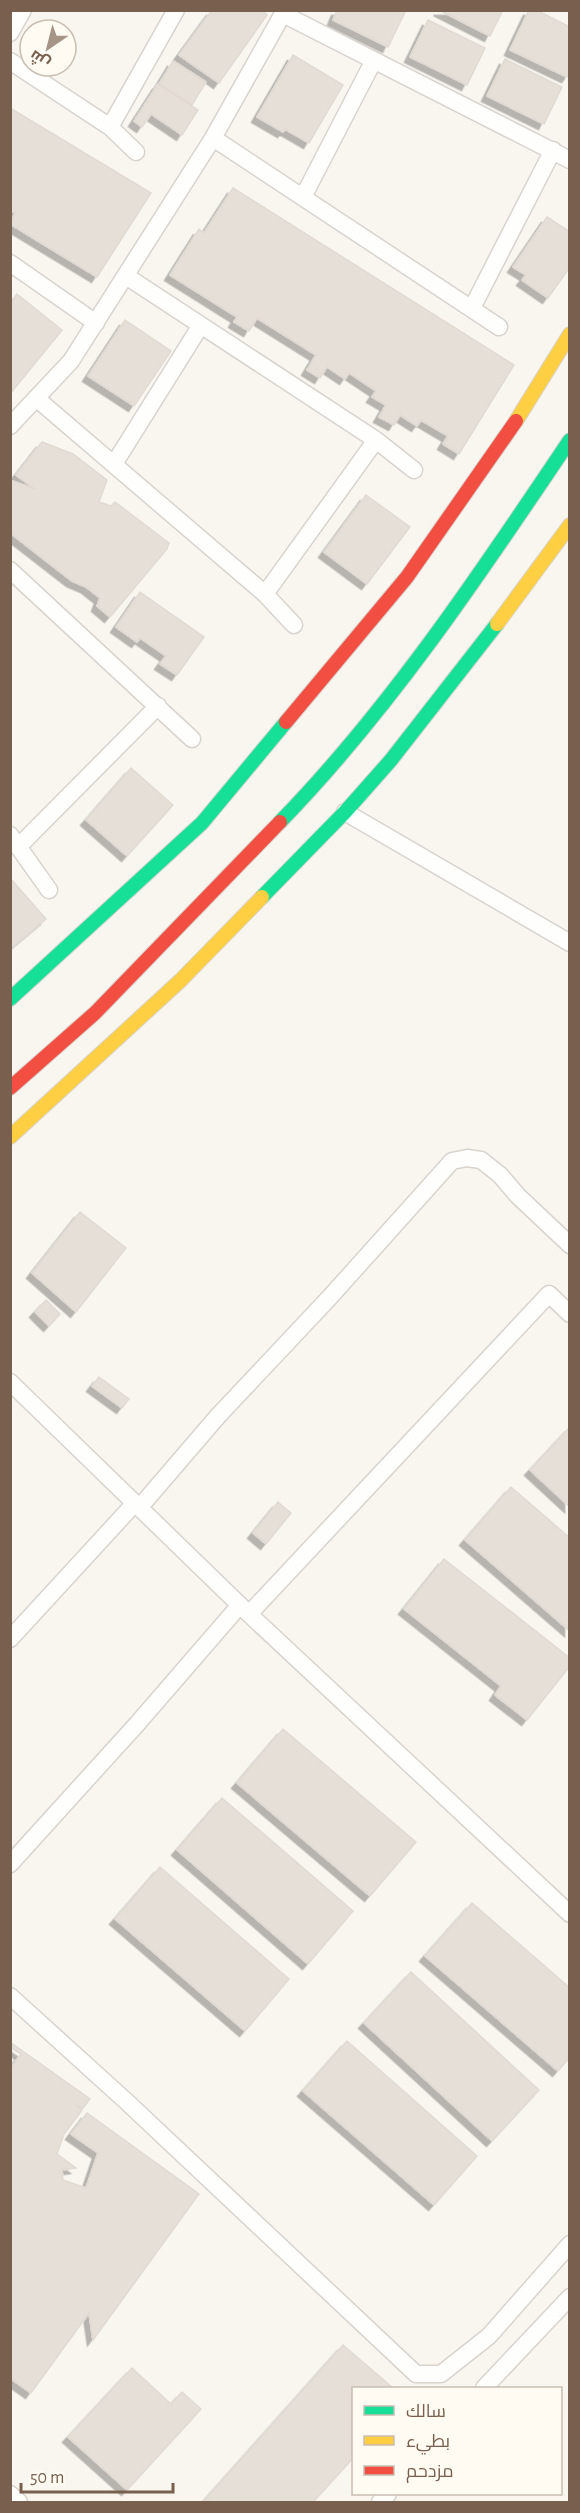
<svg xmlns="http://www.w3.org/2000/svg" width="580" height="2513" viewBox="0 0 580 2513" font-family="'Alegreya Sans',Cairo,sans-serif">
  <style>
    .building { fill: #e6dfd7; stroke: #e2dad2; stroke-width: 1.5; filter: url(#shadow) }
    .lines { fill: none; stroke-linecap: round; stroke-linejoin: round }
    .street-casing { stroke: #d9d3cd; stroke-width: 19 }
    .fast-casing { stroke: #d8d2cb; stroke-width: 16 }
    .slow-casing { stroke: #d8d2cb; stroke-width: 16 }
    .jam-casing { stroke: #d8d2cb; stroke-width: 16 }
    .street { stroke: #fefefd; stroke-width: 16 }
    .fast { stroke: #16e098; stroke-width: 14 }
    .slow { stroke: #ffcf43; stroke-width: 14 }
    .jam { stroke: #f24e42; stroke-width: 14 }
  </style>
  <defs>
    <filter id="shadow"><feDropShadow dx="-5.5" dy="5.5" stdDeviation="0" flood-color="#0004"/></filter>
  </defs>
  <rect width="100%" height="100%" fill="#f9f6f0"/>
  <!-- building -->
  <path class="building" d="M212,10H261L267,15L219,83L179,55Z
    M337,10H406L388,47L333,20Z
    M439,10H503L490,36Z
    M529,10H536L570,27V73L567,77L510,50Z
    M428,20L485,48L467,85L410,57Z
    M293,55L343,85L309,143L285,129L283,132L257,117Z
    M505,59L562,87L544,124L487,96Z
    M173,61L206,82L192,105L159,84Z
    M158,84L198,110L182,135L151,114L142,127L134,121Z
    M10,108L151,193L97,277L10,224L15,213L10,210Z
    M233,188L514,365L459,454L443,444L448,436L421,420L417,426L400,415L394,425L379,417L386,405L372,397L376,391L349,373L345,379L327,367L320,378L307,370L316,355L257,318L249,331L234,322L237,317L170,275L199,229L204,233Z
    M547,217L570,232V267L548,298L522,280L526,275L513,267Z
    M17,294L62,330L10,394V303Z
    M125,320L171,351L134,406L88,376Z
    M42,442L73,454L107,480L99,502L111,506L115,502L169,543L167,549L110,617L97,606L100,598L86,587L72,581L10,533V480L35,489L16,475Z
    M366,495L410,527L367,584L324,552Z
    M140,592L204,637L177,675L160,664L166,656L140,638L137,642L116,627Z
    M131,768L173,805L127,856L86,820Z
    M10,878L46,919L10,949Z
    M80,1212L126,1248L76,1312L32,1273Z
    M46,1300L60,1314L49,1326L35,1312Z
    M99,1377L129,1399L122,1408L92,1386Z
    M570,1427V1507L530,1470Z
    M511,1487L570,1538V1631L465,1540Z
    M278,1502L291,1513L266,1544L253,1533Z
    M444,1559L570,1658V1666L527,1720L495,1695L501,1686L404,1609Z
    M283,1729L416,1842L370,1896L237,1783Z
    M222,1798L353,1911L308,1964L177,1850Z
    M160,1867L289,1979L245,2031L115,1919Z
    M472,1903L570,1988V2057L558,2071L425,1956Z
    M411,1972L539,2090L492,2141L364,2023Z
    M347,2041L477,2156L434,2205L303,2091Z
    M10,2042L90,2099L83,2108L76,2105L82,2110L64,2134L57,2154L76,2168L62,2170L63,2180L86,2188L98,2153L71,2134L87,2113L199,2194L93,2340L89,2313L31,2393L10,2378V2069L21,2054L10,2047Z
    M343,2345L393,2388H354V2457L313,2502H203Z
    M132,2368L171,2404L182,2392L201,2409L127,2490L68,2437Z"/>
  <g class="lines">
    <defs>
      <path id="street" d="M283,14L570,160
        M10,33L23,10
        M10,61L110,127L176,10
        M110,127L136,152
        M213,138L499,327
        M303,197L374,60
        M10,263L96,323
        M126,276L376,440L414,470
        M472,308L553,150
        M36,398L265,594L294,625
        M10,426L71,361L213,138L285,10
        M114,464L201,325
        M10,570L192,739
        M265,594L376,440
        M345,812L570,943
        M10,835L49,890
        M19,846L158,706
        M10,1382L249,1614L570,1914
        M139,1508L218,1416L330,1297L452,1161L467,1158L481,1160L500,1175L518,1196L570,1245
        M249,1614L549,1294L570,1314
        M10,1639L135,1503
        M10,1864L137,1724L240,1605
        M10,1996L127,2102L416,2374H441L489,2336L570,2244
        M484,2388L570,2297
        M10,2494L19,2502
        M380,2502L388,2494"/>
      <path id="fast" d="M280,822C390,709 482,571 570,440
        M262,897L345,812L391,760L497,624
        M10,999L202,823L286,722"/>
      <path id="slow" d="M516,421L570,334
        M497,624L570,525
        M10,1137L181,980L262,897"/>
      <path id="jam" d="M286,722L407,577L516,421
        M10,1088L95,1013L280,822"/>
    </defs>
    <!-- street casing -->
    <use href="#street" class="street-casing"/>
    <!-- fast casing -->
    <use href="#fast" class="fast-casing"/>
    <!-- slow casing -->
    <use href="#slow" class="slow-casing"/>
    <!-- jam casing -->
    <use href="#jam" class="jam-casing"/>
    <!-- street -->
    <use href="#street" class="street"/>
    <!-- fast -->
    <use href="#fast" class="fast"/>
    <!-- slow -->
    <use href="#slow" class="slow"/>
    <!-- jam -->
    <use href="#jam" class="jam"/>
  </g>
  <!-- border -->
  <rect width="580" height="2513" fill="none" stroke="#79604e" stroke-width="24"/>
  <!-- legend -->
  <rect x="352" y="2387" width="210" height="108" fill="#fffbf3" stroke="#c9bdb1" stroke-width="1.5"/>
  <rect x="364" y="2406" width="30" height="9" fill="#16e098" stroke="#c9bdb1" stroke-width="1.5"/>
  <text x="406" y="2417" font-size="18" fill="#79604e">سالك</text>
  <rect x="364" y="2436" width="30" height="9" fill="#ffcf43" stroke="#c9bdb1" stroke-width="1.5"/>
  <text x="406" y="2447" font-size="18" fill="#79604e">بطيء</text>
  <rect x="364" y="2466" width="30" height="9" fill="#f24e42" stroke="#c9bdb1" stroke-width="1.5"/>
  <text x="406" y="2477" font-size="18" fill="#79604e">مزدحم</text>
  <!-- north arrow -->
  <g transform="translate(48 48) rotate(215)"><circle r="28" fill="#fffbf3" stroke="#c9bdb1" stroke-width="1.5"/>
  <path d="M0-4.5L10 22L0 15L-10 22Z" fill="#a69487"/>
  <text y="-9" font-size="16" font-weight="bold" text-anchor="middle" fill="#79604e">ش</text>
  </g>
  <!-- scale -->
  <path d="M21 2483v9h152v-9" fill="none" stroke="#79604e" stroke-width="3"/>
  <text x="30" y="2483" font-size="18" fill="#79604e" stroke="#fffbf3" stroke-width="4.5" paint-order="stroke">50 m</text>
</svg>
